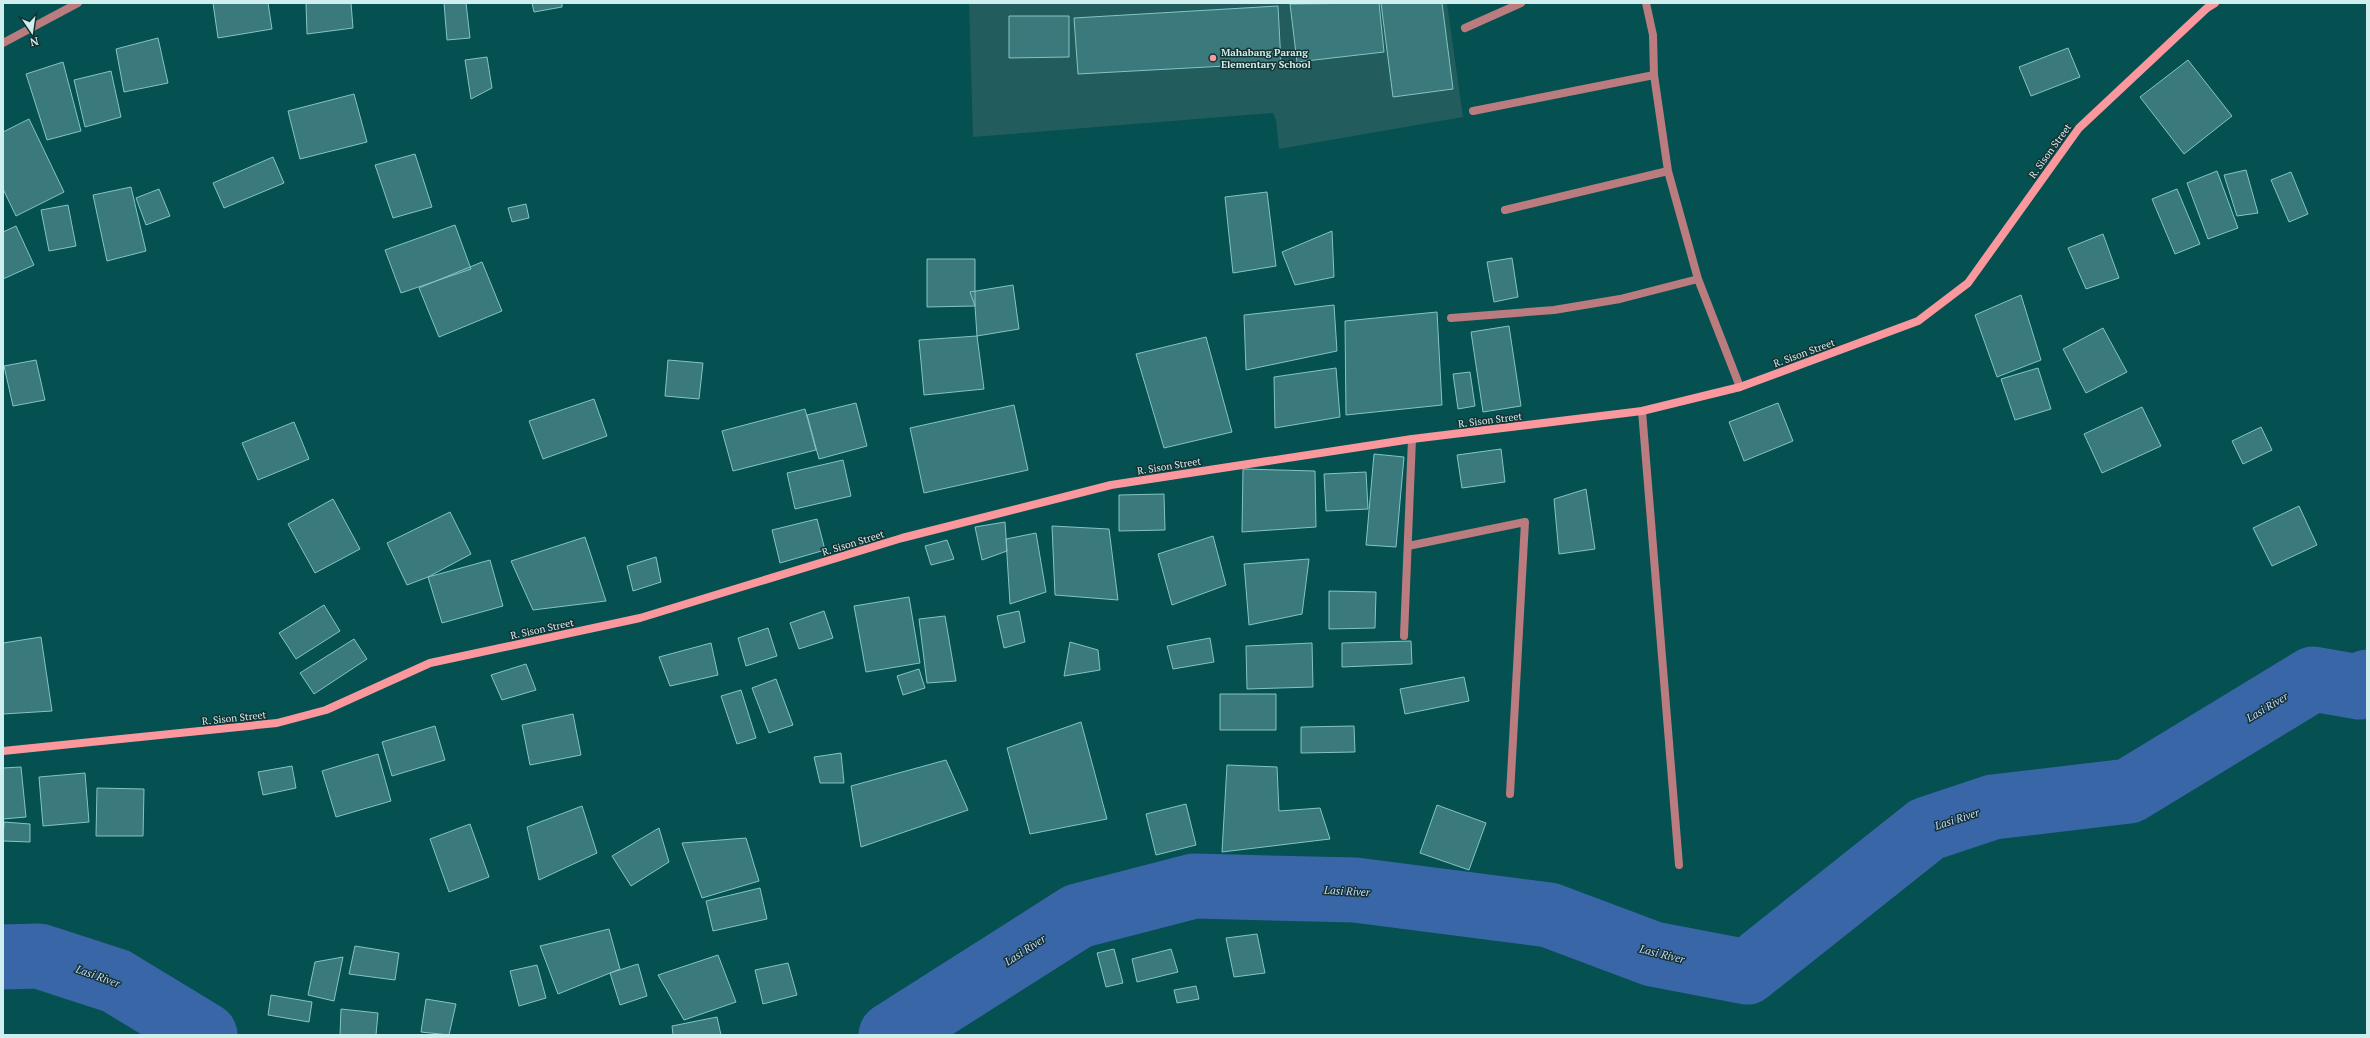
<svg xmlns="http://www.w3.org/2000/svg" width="2370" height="1038" viewBox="0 0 2370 1038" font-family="'PT Serif',serif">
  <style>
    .built { fill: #225c5d }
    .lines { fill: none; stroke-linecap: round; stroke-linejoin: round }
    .river { stroke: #3966a6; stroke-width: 65 }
    .building { fill: #3b7a7c; stroke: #84c4c5 }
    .street { stroke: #ba7c7e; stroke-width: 8 }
    .secondary { stroke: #fa989d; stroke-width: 8 }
    .poi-dot { fill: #f59b9f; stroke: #163131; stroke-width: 1.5 }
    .labels { text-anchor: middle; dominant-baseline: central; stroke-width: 3; stroke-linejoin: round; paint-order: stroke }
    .poi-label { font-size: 10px; font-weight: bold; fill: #cfeeee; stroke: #163131; text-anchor: start }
    .street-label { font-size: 10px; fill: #cfeeee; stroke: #163131 }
    .water-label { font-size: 11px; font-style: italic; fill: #c1dafe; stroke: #163131 }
  </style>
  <rect width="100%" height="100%" fill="#055051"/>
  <!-- built -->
  <path class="built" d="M969,3H1447L1463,117L1279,149L1276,120L1273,113L973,137Z"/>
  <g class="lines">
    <!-- river -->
    <path class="river" d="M3,957L39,956L116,981L205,1035
      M891,1035L1078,916L1194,886L1355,890L1549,915L1653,954L1747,972L1927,829L1993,807L2129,791L2313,679L2359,687L2367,682"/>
  </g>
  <!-- building -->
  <path class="building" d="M213,3H268L272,29L218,38Z
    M306,3H351L353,28L307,34Z
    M444,3H466L470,38L447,40Z
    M532,3H562V7L534,12Z
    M1379,3L1384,52L1297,62L1290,4Z
    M1381,3H1442L1453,89L1393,97Z
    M1278,6L1281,63L1078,74L1074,18Z
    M1009,16H1069V57L1009,58Z
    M158,38L168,83L124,92L116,49Z
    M2068,48L2080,77L2031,96L2019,67Z
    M487,57L492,88L471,99L465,60Z
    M2188,60L2232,116L2184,154L2140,97Z
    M63,62L81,131L47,140L26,74Z
    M111,71L121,117L85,127L74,80Z
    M354,94L367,142L300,159L288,111Z
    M29,119L64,192L16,216L3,189V132Z
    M415,154L432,207L393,218L375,165Z
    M273,157L284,183L224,208L213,183Z
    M2246,170L2258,213L2237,216L2224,175Z
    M2217,171L2238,228L2208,239L2187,183Z
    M2291,172L2308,214L2289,222L2271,180Z
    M131,187L146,251L107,261L93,195Z
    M159,189L170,216L146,225L136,198Z
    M2177,189L2200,244L2175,254L2152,199Z
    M1267,192L1276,266L1233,273L1225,197Z
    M526,204L529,218L512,222L508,208Z
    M68,205L76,246L49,251L41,210Z
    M455,225L471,269L401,293L385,250Z
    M16,226L34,265L3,279V232Z
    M1332,231L1334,277L1295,285L1282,252Z
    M2103,234L2119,278L2086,289L2068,248Z
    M1512,258L1518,297L1494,302L1487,262Z
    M927,259H975V306L927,307Z
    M482,262L502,311L439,337L419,288Z
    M1013,285L1019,329L977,336L975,306L970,292Z
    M2021,295L2041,360L1997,377L1975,315Z
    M1334,305L1337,351L1246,370L1244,315Z
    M1437,312L1442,405L1346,415L1345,321Z
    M1509,326L1521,406L1483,412L1471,332Z
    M2103,328L2127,372L2086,393L2063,349Z
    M977,336L984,389L924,395L919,340Z
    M1206,337L1232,432L1164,448L1136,354Z
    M36,360L45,400L13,406L4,366Z
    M668,360L703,363L699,399L665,396Z
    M1336,368L1340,417L1275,428L1274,377Z
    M2038,368L2051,409L2015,420L2001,379Z
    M1470,372L1475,406L1458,409L1453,374Z
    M594,399L607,436L543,459L529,421Z
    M856,403L867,446L819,459L807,415Z
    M1778,403L1793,441L1744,461L1729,422Z
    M1014,405L1028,470L924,493L910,428Z
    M2142,407L2161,446L2102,473L2084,434Z
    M805,409L816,450L733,471L722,431Z
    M294,422L309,459L258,480L242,443Z
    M2261,427L2272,450L2243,464L2232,441Z
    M1501,449L1505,482L1462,488L1457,455Z
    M1374,454L1404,457L1396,547L1366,545Z
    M843,460L851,496L795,509L787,473Z
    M1243,469L1315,471L1316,527L1242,532Z
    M1366,472L1368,509L1326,511L1324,474Z
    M1586,489L1595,549L1559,554L1554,499Z
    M1164,494L1165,530L1119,531V495Z
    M333,499L360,549L315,573L288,524Z
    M2299,506L2317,545L2272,566L2253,528Z
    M450,512L471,554L428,577L407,585L387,543Z
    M817,519L825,550L780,563L772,530Z
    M1005,522L1007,551L982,560L975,527Z
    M1052,526L1109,529L1118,600L1055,595Z
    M1036,533L1046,592L1010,604L1006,539Z
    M1213,536L1226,585L1172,605L1158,554Z
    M585,537L606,601L533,610L511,561Z
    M947,540L954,559L931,565L925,546Z
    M656,557L661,582L633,591L627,566Z
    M1309,559L1302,614L1249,625L1244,564Z
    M490,560L503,606L442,623L428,577Z
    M1329,591L1376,592L1375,628L1329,629Z
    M909,597L920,663L866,672L854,606Z
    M324,605L340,631L296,659L279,633Z
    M824,611L833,638L799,649L790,623Z
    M1019,611L1025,642L1004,648L997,616Z
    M945,616L956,681L927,683L919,619Z
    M768,628L777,656L746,666L738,638Z
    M41,637L52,711L3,714V643Z
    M1210,638L1214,662L1173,669L1167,646Z
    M354,639L367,659L314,694L300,673Z
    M1411,641L1412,664L1342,667V643Z
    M1070,642L1098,650L1100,670L1064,676Z
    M711,643L718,675L670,686L659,657Z
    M1312,643L1313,687L1247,689L1246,646Z
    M526,664L536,690L502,700L491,675Z
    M919,669L925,688L903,695L897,676Z
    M1464,677L1469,701L1405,714L1400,689Z
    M776,679L793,725L769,733L752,688Z
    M741,690L756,738L737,744L721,696Z
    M1220,694H1276V730H1220Z
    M573,714L581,755L530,765L522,725Z
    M1081,722L1107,819L1030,834L1007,748Z
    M435,726L445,760L392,776L382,742Z
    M1354,726L1355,752L1301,753V727Z
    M841,753L844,783H820L814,757Z
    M378,754L391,801L336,817L322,771Z
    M946,760L968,810L861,847L851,786Z
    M1227,765L1277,767L1279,811L1320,808L1330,839L1222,852Z
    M292,766L296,788L263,795L258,772Z
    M21,767L26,817L3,819V768Z
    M85,773L89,822L43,826L39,777Z
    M97,788L144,789L143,836H96Z
    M1186,804L1196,845L1156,855L1146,814Z
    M1437,805L1486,823L1469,870L1420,853Z
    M582,806L597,853L539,880L527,827Z
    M4,822L30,824V842L3,841Z
    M470,824L489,877L449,892L430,839Z
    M659,828L669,862L631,886L612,856Z
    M746,838L759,881L702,898L682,843Z
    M760,888L767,919L713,931L706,901Z
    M609,929L620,969L558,994L540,946Z
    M1257,934L1265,973L1234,977L1226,938Z
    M355,946L399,953L395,980L349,974Z
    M1114,949L1123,983L1106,987L1097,953Z
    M1171,949L1178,972L1137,982L1132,959Z
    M718,955L736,1002L684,1020L658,975Z
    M343,957L334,1001L308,995L315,962Z
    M788,963L797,995L763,1004L755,970Z
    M638,964L647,996L620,1005L610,973Z
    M537,965L546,998L519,1006L510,971Z
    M1196,986L1199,999L1177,1003L1174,990Z
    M271,995L312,1002L309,1022L268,1015Z
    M426,999L456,1004L449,1035L421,1032Z
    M341,1009L378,1013L376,1035H340Z
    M717,1017L721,1035H673L672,1026Z"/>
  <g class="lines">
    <!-- street -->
    <path class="street" d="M1646,3L1653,35L1654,75L1668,171L1698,279L1740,387
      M1465,28L1521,3
      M3,43L78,3
      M1473,111L1654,75
      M1505,210L1668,171
      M1451,318L1554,310L1620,299L1698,279
      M1642,411L1679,865
      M1408,546L1525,522L1510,794
      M1404,636L1412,439"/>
    <!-- secondary -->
    <path class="secondary" d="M3,751L277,723L326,710L430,663L640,618L902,538L1111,485L1412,439L1642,411L1740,387L1918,321L1968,283L2079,128L2207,8L2215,3"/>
  </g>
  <!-- markers -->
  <circle class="poi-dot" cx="1213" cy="58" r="4"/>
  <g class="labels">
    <!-- poi labels -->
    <g class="poi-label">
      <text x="1221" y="52">Mahabang Parang<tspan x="1221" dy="12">Elementary School</tspan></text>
    </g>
    <!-- street labels -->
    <g class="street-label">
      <text transform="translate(2050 151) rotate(-54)">R. Sison Street</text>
      <text transform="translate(1804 353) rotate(-20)">R. Sison Street</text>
      <text transform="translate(1490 420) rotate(-7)">R. Sison Street</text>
      <text transform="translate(1169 466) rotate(-9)">R. Sison Street</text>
      <text transform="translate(853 543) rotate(-17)">R. Sison Street</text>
      <text transform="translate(542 629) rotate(-12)">R. Sison Street</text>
      <text transform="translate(234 718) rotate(-6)">R. Sison Street</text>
    </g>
    <!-- water labels -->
    <g class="water-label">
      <text transform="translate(2267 707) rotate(-31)">Lasi River</text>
      <text transform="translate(1957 819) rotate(-18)">Lasi River</text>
      <text transform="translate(1347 891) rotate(3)">Lasi River</text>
      <text transform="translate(1025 950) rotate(-33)">Lasi River</text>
      <text transform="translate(1662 954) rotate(14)">Lasi River</text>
      <text transform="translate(98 976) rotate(20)">Lasi River</text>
    </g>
  </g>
  <!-- border -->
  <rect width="2370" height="1038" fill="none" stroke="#cfeeee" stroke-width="8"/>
  <!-- north arrow -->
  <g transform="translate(32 32) rotate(167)" stroke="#163131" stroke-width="3" paint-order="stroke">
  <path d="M0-3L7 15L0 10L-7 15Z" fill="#cfeeee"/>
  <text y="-6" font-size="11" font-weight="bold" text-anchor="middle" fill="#cfeeee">N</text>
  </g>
</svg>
